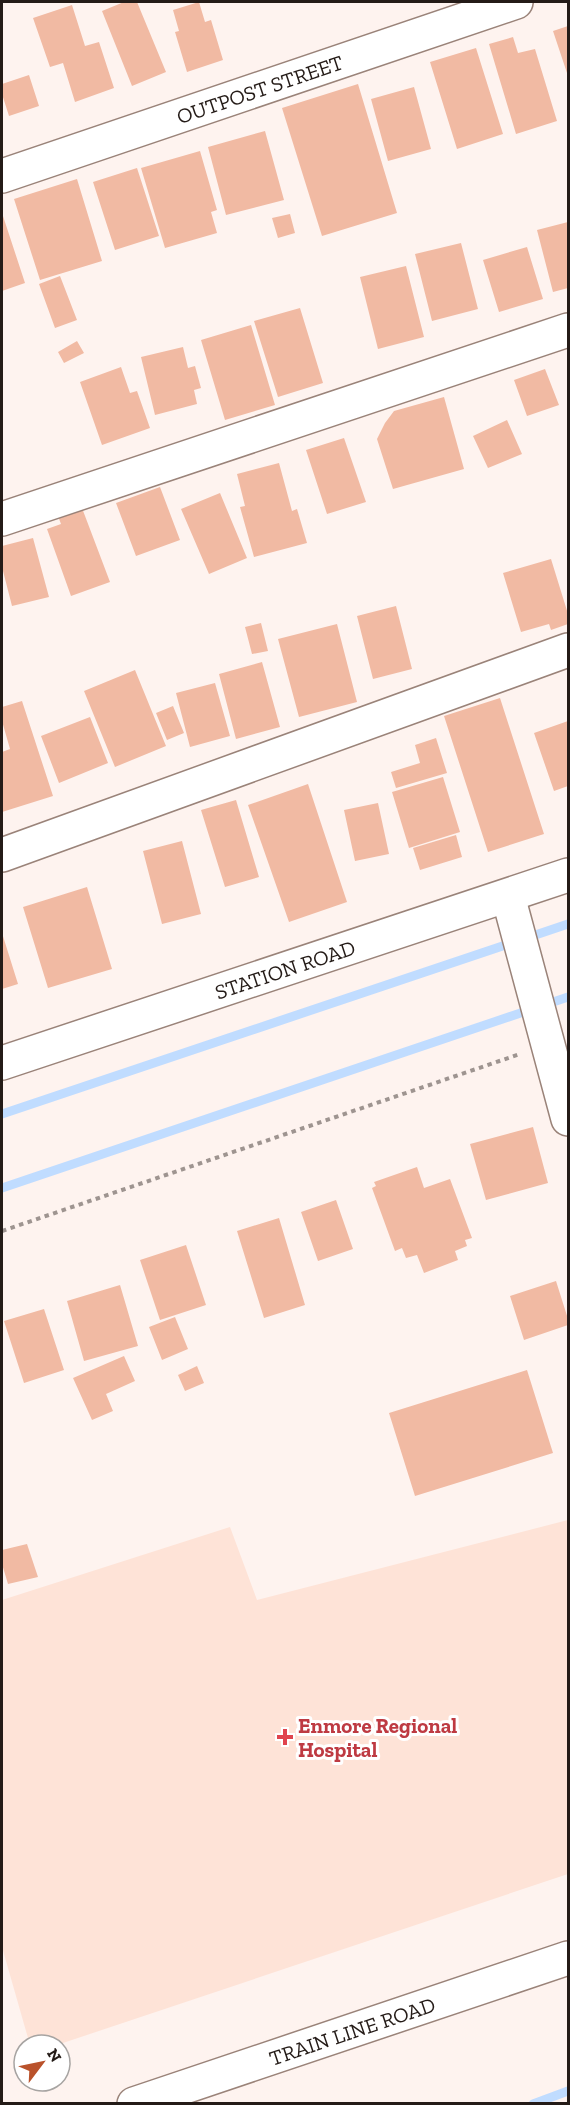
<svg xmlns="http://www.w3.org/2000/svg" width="570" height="2105" viewBox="0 0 570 2105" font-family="'Zilla Slab',serif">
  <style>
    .built { fill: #fee3d7 }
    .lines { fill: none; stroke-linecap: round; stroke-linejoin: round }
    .stream { stroke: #c0dcff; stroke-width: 9 }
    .building { fill: #f1baa3 }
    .minor-casing { stroke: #9a8379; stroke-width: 36 }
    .path { stroke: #9e9490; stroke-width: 4; stroke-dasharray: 4.5 4.5; stroke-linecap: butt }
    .minor { stroke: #fff; stroke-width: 33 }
    .health-dot { fill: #e0444e; stroke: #fff; stroke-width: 2 }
    .labels { text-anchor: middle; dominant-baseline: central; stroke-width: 6; stroke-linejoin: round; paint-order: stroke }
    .street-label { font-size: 21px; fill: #241b17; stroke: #fff }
    .health-label { font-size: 21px; font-weight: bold; fill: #be3a42; stroke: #fff; text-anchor: start }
  </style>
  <rect width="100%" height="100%" fill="#fef3ef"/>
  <!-- built -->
  <path class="built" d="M568,1520V1874L57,2045H30L2,1947V1600L230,1527L257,1600Z"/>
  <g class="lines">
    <!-- stream -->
    <path class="stream" d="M2,1114L568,924
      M2,1188L568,997
      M533,2104L568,2091"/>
  </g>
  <!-- building -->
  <path class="building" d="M124,2H137L166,72L132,86L102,11Z
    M199,2L205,22L211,20L223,60L187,72L175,32L179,31L173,10Z
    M72,5L85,46L99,42L114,88L75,102L63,63L50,67L33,18Z
    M568,26V76L553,31Z
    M513,37L518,53L535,49L557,121L516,134L489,44Z
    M476,48L503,134L457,149L430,62Z
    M29,75L39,106L9,116L2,94V84Z
    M358,84L397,213L322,236L282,108Z
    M414,87L431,149L388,161L371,99Z
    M265,131L284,200L226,215L208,147Z
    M200,151L217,210L211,212L217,233L165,248L141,168Z
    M137,168L159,236L115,250L93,182Z
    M77,179L102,261L40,280L14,199Z
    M2,213L25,283L2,291Z
    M290,214L295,233L278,238L272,218Z
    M568,222V288L553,292L537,230Z
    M461,243L478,309L432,321L415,254Z
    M527,247L543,299L499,312L483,260Z
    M406,266L424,337L378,349L360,277Z
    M60,276L77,320L55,328L39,284Z
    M300,308L323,383L278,397L254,321Z
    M251,325L275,405L225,420L201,340Z
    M77,341L84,353L64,363L58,352Z
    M183,347L188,368L195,366L201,388L194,390L197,404L155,415L141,357Z
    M121,367L130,393L137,391L150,428L102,445L80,382Z
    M545,369L559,405L527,416L514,380Z
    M444,397L464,469L393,489L377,439L385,423L394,411Z
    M507,420L522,454L488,468L473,436Z
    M344,438L366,502L327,514L306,450Z
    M279,463L292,511L297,509L307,543L254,557L240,507L245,506L237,474Z
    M160,487L180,540L136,556L116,503Z
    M220,493L247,558L209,574L181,509Z
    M82,508L110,582L71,596L47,529L61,524L58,516Z
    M33,538L49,597L12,606L2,567V546Z
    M551,559L568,614V624L551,630L549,624L521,632L503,573Z
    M396,606L412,669L373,679L357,616Z
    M261,623L268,651L252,654L245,627Z
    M337,624L357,702L299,717L278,639Z
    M262,662L280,727L236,739L219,674Z
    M135,670L166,746L115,767L84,691Z
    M215,683L230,736L190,747L176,693Z
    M500,698L544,834L488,852L444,716Z
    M22,701L53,796L2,812V752L10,749L2,721V707Z
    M173,706L184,733L167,740L156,713Z
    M90,717L108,763L59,783L41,736Z
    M568,721V786L554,791L534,733Z
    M436,738L447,773L396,788L391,772L420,763L415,745Z
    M443,777L460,832L409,848L392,792Z
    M308,784L347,902L289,922L248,805Z
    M236,800L259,877L225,887L201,810Z
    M378,803L389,854L355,861L344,810Z
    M456,835L462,857L420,870L413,848Z
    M182,841L201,914L162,924L143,851Z
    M87,887L112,969L48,988L23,907Z
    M2,933L18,984L2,989Z
    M533,1127L548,1183L486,1200L470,1144Z
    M417,1167L424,1188L450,1179L472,1238L465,1240L467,1246L455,1251L458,1260L424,1273L417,1255L406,1258L402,1248L395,1251L372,1188L376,1186L374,1182Z
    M336,1200L353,1249L318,1261L301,1212Z
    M279,1218L305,1305L264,1318L237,1231Z
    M186,1245L206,1305L160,1320L140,1260Z
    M556,1281L568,1319V1325L524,1340L510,1296Z
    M120,1285L138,1346L84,1361L67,1301Z
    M44,1309L64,1370L24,1383L4,1321Z
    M175,1317L188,1349L162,1360L149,1327Z
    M124,1356L135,1381L106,1394L113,1411L92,1420L73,1378Z
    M197,1366L204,1383L185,1391L178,1375Z
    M527,1370L553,1453L415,1496L389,1413Z
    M27,1544L38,1577L8,1584L2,1564V1550Z"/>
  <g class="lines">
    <defs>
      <g id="minor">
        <path id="s1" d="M2,176L516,2"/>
        <path d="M2,519L568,330"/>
        <path d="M2,855L568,650"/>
        <path d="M508,896L568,1119"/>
        <path id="s2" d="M2,1063L568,875"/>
        <path id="s3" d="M134,2104L568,1958"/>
      </g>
    </defs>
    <!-- minor casing -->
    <use href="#minor" class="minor-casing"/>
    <!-- path -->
    <path class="path" d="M2,1231L520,1054"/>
    <!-- minor -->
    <use href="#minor" class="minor"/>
  </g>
  <!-- markers -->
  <path class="health-dot" d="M282 1728h6v6h6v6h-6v6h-6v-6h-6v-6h6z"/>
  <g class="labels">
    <!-- street labels -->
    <g class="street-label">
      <text stroke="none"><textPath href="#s1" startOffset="272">OUTPOST STREET</textPath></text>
      <text stroke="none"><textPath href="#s2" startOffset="298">STATION ROAD</textPath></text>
      <text stroke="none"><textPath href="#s3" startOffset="230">TRAIN LINE ROAD</textPath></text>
    </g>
    <!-- health labels -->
    <g class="health-label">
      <text x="298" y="1725">Enmore Regional<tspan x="298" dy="24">Hospital</tspan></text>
    </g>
  </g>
  <!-- border -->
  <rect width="570" height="2105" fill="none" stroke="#241b17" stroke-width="6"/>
  <!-- north arrow -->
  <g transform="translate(42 2063) rotate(58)"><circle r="28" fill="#ffffff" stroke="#a7a4a2" stroke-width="1.5"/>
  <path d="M0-4.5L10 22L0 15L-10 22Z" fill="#b9522b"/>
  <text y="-9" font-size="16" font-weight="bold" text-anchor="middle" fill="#241b17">N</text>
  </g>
</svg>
